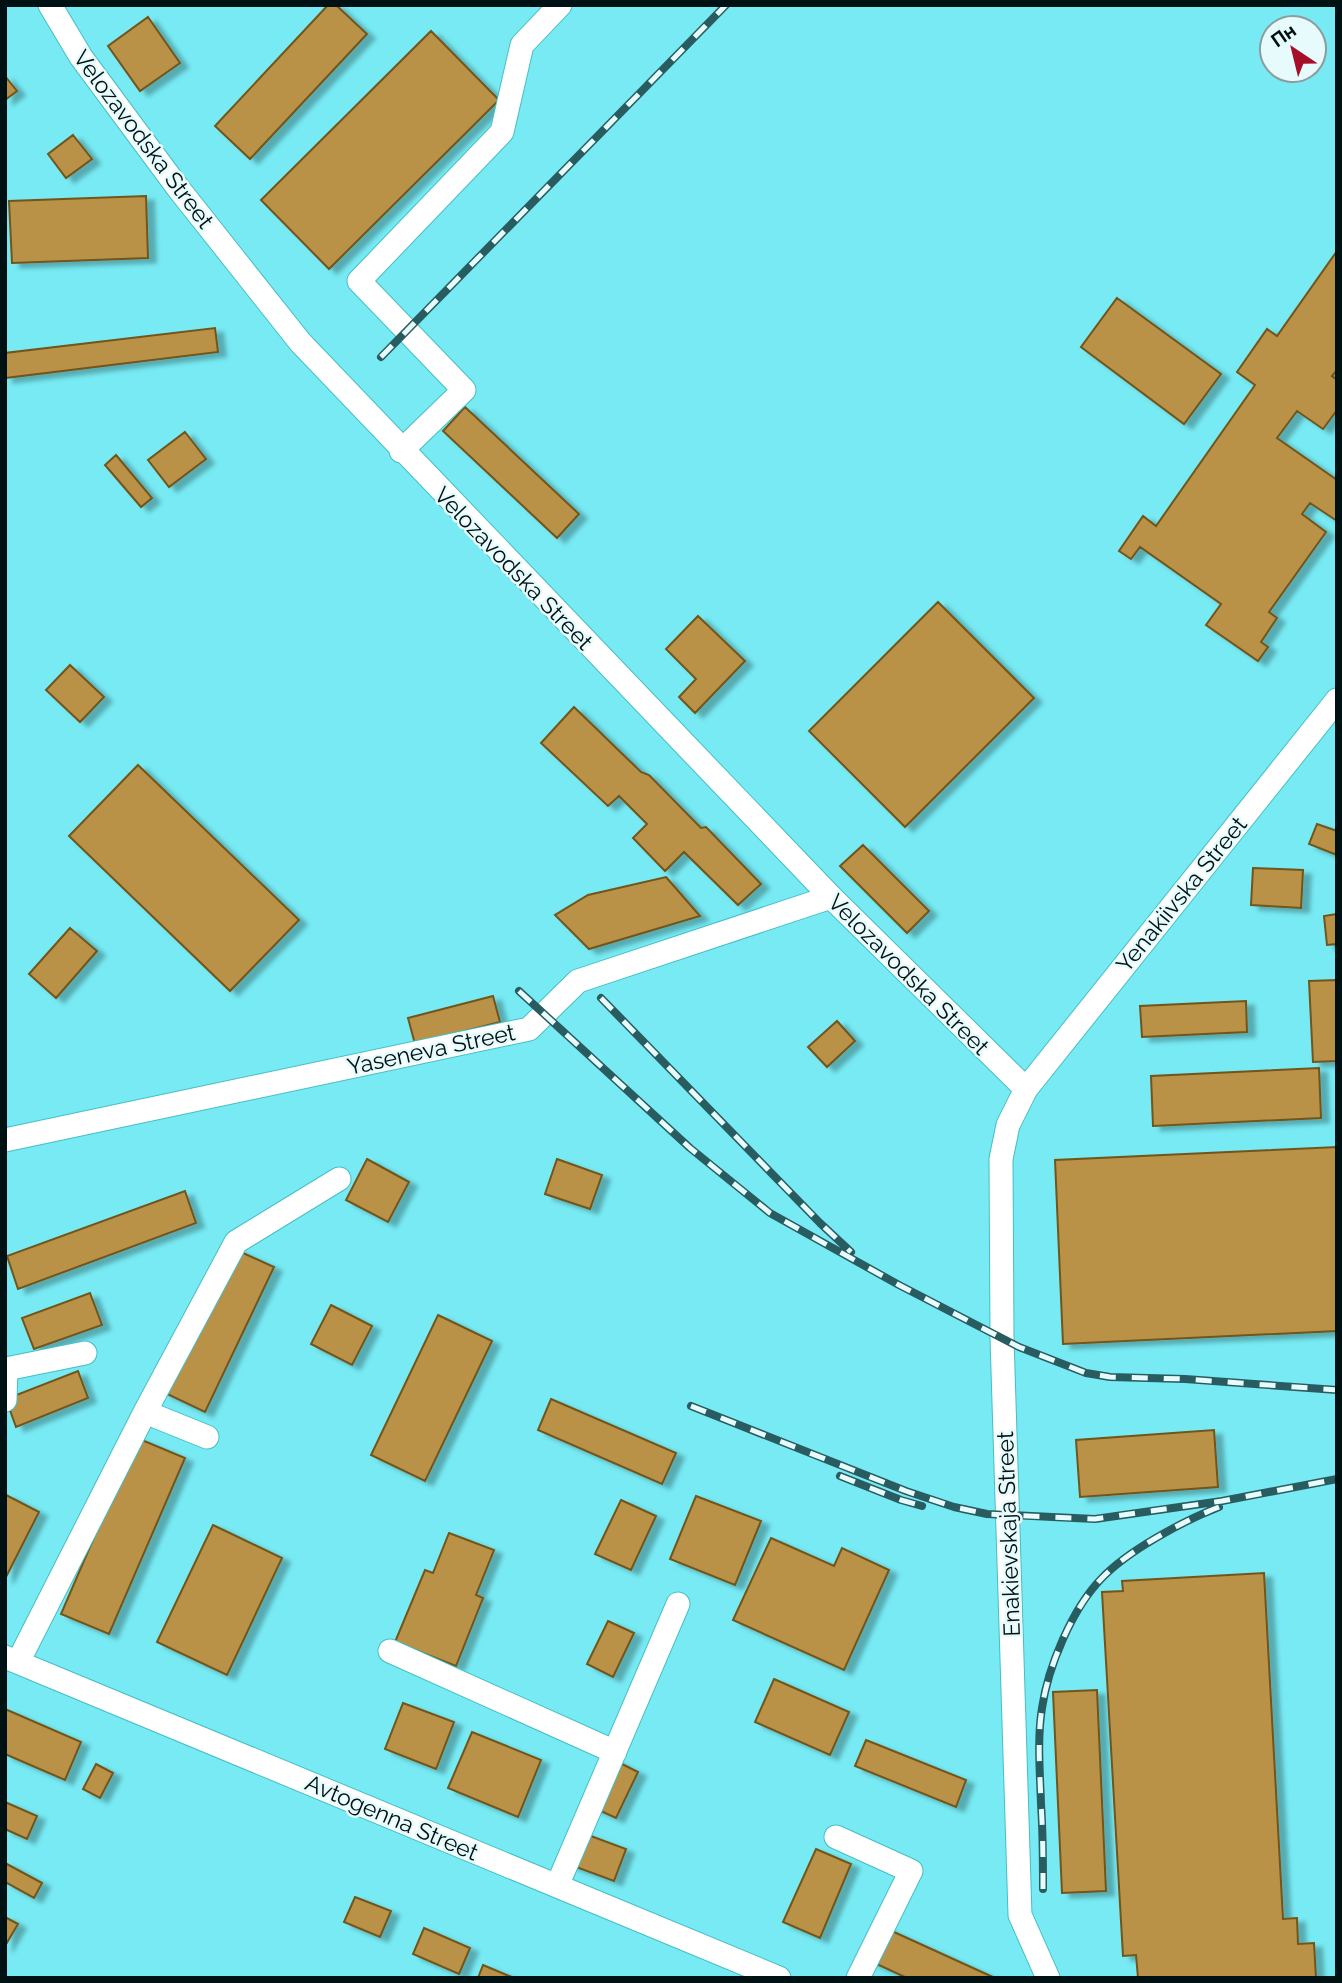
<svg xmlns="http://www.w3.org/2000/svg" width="1342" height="1983" viewBox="0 0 1342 1983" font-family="Raleway,sans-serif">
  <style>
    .building { fill: #b99146; stroke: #72551a; stroke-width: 2; filter: url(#shadow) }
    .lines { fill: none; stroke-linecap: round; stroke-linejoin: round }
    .minor-casing { stroke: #47bec6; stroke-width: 25 }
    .minor { stroke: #fff; stroke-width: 23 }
    .rail-casing { stroke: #295c60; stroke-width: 8 }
    .rail { stroke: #e7fbfc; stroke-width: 5; stroke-dasharray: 16; stroke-linecap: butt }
    .labels { text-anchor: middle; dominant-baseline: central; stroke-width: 5; stroke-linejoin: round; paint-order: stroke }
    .street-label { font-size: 23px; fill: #001113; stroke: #e7fbfc }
  </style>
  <defs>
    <filter id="shadow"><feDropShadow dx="8" dy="4.5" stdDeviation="2" flood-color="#0004"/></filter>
  </defs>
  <rect width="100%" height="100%" fill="#77eaf3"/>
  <!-- building -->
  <path class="building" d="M328,5H336L367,34L250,159L215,126Z
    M148,17L180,63L140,91L108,46Z
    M431,31L499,100L329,269L261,200Z
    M5,76L17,91L5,100Z
    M73,135L92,159L66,178L48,154Z
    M146,196L148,258L12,263L9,201Z
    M1337,251V370L1332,376L1337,380V410L1323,429L1297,411L1277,438L1337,480V521L1310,503L1302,514L1326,532L1269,612L1277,618L1261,642L1268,647L1258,661L1206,625L1221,604L1140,547L1131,559L1119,551L1143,516L1156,526L1255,385L1237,372L1267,329L1277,336Z
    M1117,298L1221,374L1184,424L1081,347Z
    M215,328L218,352L5,378V353Z
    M465,407L579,514L557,538L443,431Z
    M185,432L206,459L169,487L148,460Z
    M116,455L152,498L141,507L105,465Z
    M938,602L1034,698L905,827L809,731Z
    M698,616L745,661L695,713L679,697L696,679L666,649Z
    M70,665L104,697L80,722L46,690Z
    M574,707L641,772L649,775L701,828L706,827L761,884L738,905L684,852L665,871L633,838L647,824L619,796L608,806L541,743Z
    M138,765L299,920L230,991L69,836Z
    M1317,824L1337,831V855L1309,844Z
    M863,845L929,911L907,933L840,866Z
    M1253,868L1303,870L1301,908L1251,905Z
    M666,877L700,916L589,949L555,915L588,895Z
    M1337,914V944L1327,945L1324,916Z
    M70,928L97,951L56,998L29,974Z
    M1337,980V1061L1313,1062L1309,981Z
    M493,996L500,1022L415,1044L408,1018Z
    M1246,1001L1247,1032L1142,1037L1140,1006Z
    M837,1021L855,1041L827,1067L808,1047Z
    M1319,1068L1321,1118L1153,1126L1151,1076Z
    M1337,1147V1331L1063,1344L1055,1160Z
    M367,1159L409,1182L388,1222L346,1200Z
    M557,1159L602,1175L590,1209L545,1194Z
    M185,1191L196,1223L18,1289L7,1256Z
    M232,1248L274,1267L205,1412L163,1392Z
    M90,1293L102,1325L34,1349L22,1318Z
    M331,1305L372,1326L352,1365L311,1344Z
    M438,1315L492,1341L425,1481L371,1455Z
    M78,1371L88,1398L16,1427L6,1399Z
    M551,1399L676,1453L662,1484L538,1430Z
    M1214,1430L1218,1487L1080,1497L1076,1440Z
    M137,1438L185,1458L109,1634L61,1614Z
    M6,1495L39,1512L5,1579V1497Z
    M696,1496L761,1521L735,1585L670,1559Z
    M621,1500L656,1516L631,1570L595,1554Z
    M213,1525L282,1558L227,1675L157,1642Z
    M449,1533L494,1550L476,1595L483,1598L456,1666L395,1642L425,1570L433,1573Z
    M771,1538L834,1566L842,1548L889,1570L844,1670L733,1620Z
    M1264,1573L1283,1919L1297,1918L1298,1944L1314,1943L1316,1978H1138L1136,1955L1123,1956L1102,1592L1123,1591L1122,1581Z
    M608,1621L634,1633L613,1677L587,1664Z
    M774,1679L849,1712L830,1755L755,1722Z
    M1097,1690L1106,1891L1062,1893L1053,1692Z
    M403,1703L454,1722L436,1769L385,1749Z
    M5,1709L81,1742L65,1780L5,1754Z
    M472,1732L541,1760L518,1817L448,1788Z
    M866,1740L966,1780L956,1807L855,1766Z
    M614,1760L638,1772L616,1818L592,1807Z
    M96,1764L113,1773L100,1798L83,1789Z
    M5,1802L37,1816L27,1839L5,1829Z
    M580,1832L626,1849L614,1881L568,1864Z
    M816,1849L851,1864L820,1938L783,1922Z
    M5,1863L42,1883L34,1898L5,1882Z
    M355,1897L391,1911L380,1937L344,1922Z
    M5,1917L18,1924L5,1946Z
    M883,1927L995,1978H907L868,1960Z
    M424,1928L470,1948L459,1974L413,1954Z
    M483,1965L514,1978H478Z"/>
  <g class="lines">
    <defs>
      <path id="minor" d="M50,5L81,57L178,188L300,342L831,897L1026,1089
        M401,451L464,390L359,281L502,132L522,45L560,5
        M5,1140L529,1029L578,981L831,897
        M5,1400L6,1369L85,1353
        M145,1412L236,1242L339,1179
        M390,1651L615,1752
        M5,1657L779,1978
        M18,1662L145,1412L207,1437
        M836,1837L911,1871L858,1978
        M557,1886L678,1604
        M1048,1978L1020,1915L1002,1338L1001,1159L1008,1125L1026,1089L1337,700"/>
    </defs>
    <!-- minor casing -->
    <use href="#minor" class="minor-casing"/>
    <!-- minor -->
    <use href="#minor" class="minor"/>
    <defs>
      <path id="rail" d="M381,357L726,5
        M519,991L690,1148L770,1213L899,1285L1019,1347L1086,1373L1110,1377L1185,1379L1337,1390
        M601,998L820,1223L851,1252
        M691,1406L906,1491L954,1507L987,1514L1095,1519L1222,1501L1337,1479
        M840,1476L901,1500L922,1506
        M1043,1889C1043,1861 1043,1832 1041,1804C1040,1772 1037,1739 1042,1708C1048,1667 1072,1609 1101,1579C1127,1551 1183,1521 1219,1507"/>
    </defs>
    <!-- rail casing -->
    <use href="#rail" class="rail-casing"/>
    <!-- rail -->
    <use href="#rail" class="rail"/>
  </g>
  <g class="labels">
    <!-- street labels -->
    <g class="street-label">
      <text transform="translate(144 139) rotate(53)">Velozavodska Street</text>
      <text transform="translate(514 568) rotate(46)">Velozavodska Street</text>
      <text transform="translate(1181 894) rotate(-51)">Yenakiivska Street</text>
      <text transform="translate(909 974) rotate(45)">Velozavodska Street</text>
      <text transform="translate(431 1049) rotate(-12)">Yaseneva Street</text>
      <text transform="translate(1008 1534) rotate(-92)">Enakievskaja Street</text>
      <text transform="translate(392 1817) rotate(23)">Avtogenna Street</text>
    </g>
  </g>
  <!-- border -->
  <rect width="1342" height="1983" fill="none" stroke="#001113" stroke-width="14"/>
  <!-- north arrow -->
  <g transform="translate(1293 49) rotate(325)"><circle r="33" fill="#e7fbfc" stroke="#8b9d9f" stroke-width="2"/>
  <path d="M0-5L12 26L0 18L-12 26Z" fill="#a70e27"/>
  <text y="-10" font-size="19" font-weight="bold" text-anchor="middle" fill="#001113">Пн</text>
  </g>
</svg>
